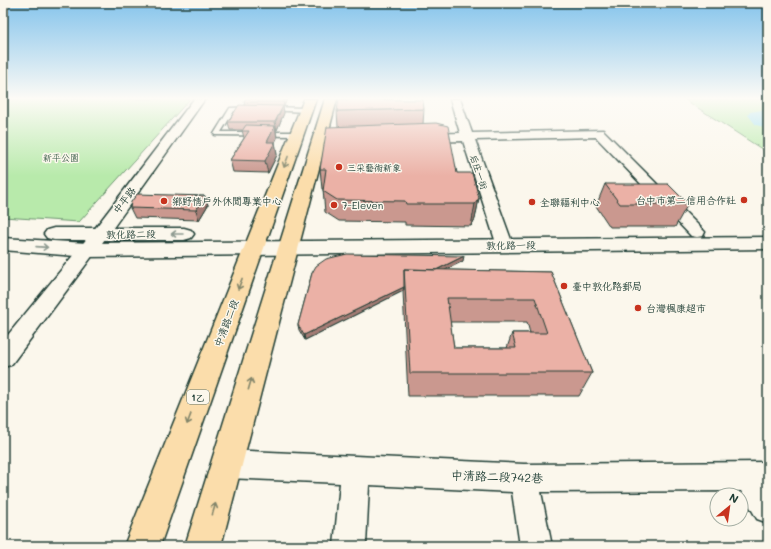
<svg xmlns="http://www.w3.org/2000/svg" width="771" height="549" viewBox="0 0 771 549" font-family="Mali,'LXGW WenKai TC',sans-serif">
  <style>
    .green { fill: #b8eaab; stroke: #6c9470 }
    .lines { fill: none; stroke-linecap: round; stroke-linejoin: round }
    .canal { fill: #90dcf1; fill-rule: evenodd }
    .lane-casing { stroke: #1f3d34; stroke-width: 3 }
    .street-casing { stroke: #1f3d34; stroke-width: 3 }
    .secondary-casing { stroke: #1f3d34; stroke-width: 3 }
    .primary-casing { stroke: #1f3d34; stroke-width: 3 }
    .lane { fill: #fbf7ec; fill-rule: evenodd }
    .street { fill: #fbf7ec; fill-rule: evenodd }
    .secondary { fill: #fbf7ec; fill-rule: evenodd }
    .primary { fill: #fbddab; fill-rule: evenodd }
    .wall { fill: #ca988f; stroke: #1f3d34; fill-rule: evenodd }
    .shaded-wall { fill: #a47c74; stroke: #1f3d34 }
    .building { fill: #ebb1a6; stroke: #1f3d34; fill-rule: evenodd }
    .oneway { stroke: #82856a }
    .oneway2 { stroke: #8d9a90 }
    .poi-dot { fill: #c8321e; stroke: #fbf7ec; stroke-width: 1.5 }
    .labels { text-anchor: middle; dominant-baseline: central; stroke-width: 3; stroke-linejoin: round; paint-order: stroke }
    .far-park-label { font-size: 9px; fill: #3e604c; stroke: #fbf7ec }
    .far-poi-label { font-size: 9px; fill: #1f3d34; stroke: #fbf7ec; text-anchor: start }
    .far-street-label { font-size: 9px; fill: #1f3d34; stroke: #fbf7ec }
    .shield { fill: #fbf7ec; stroke: #61756b; stroke-width: 1 }
    .shield-label { font-size: 9px; font-weight: bold; fill: #1f3d34 }
    .street-label { font-size: 10px; fill: #1f3d34; stroke: #fbf7ec }
    .poi-label { font-size: 10px; fill: #1f3d34; stroke: #fbf7ec; text-anchor: start }
    .near-street-label { font-size: 12px; fill: #1f3d34; stroke: #fbf7ec }
  </style>
  <rect width="100%" height="100%" fill="#fbf7ec"/>
  <filter id="ink" filterUnits="userSpaceOnUse"><feTurbulence type="fractalNoise" baseFrequency=".025" numOctaves="2"/><feDisplacementMap in="SourceGraphic" scale="8" xChannelSelector="R" yChannelSelector="G"/><feConvolveMatrix kernelMatrix="1 2 1 2 8 2 1 2 1" color-interpolation-filters="sRGB"/></filter>
  <g filter="url(#ink)">
    <!-- green -->
    <path class="green" d="M3,99H190L79,222L3,217Z
      M684,99H768V154V153Z"/>
    <g class="lines">
      <!-- canal -->
      <path class="canal" d="M768,109V117H763L768,120V128L756,125L748,115L750,112Z"/>
      <defs>
        <path id="lane" d="M249,107L251,108V110L234,111L221,132H297L300,134L297,136L215,135L214,134L230,108Z
          M271,107L306,108L309,110L306,112L269,110V108Z"/>
        <path id="street" d="M194,99H205L105,239L11,365L3,367V341L93,231Z
          M450,99H460L472,133L603,130L705,232L703,236L697,237L691,236L596,137L475,140L513,245L510,249L504,251L498,249L463,141L424,142L418,138L424,134L460,133Z
          M227,450L524,464L768,462V523L757,519L741,491L541,492L552,546H520L512,492L369,485L366,546H334L340,483L227,478L217,474L213,464L217,454Z"/>
        <path id="secondary" d="M54,228H184L191,230L194,234L191,238L184,240H54L47,238L44,234L47,230Z
          M768,237V249L87,257L3,250V238L87,243Z"/>
        <path id="primary" d="M304,99H316L160,546H124Z
          M325,99H337L221,546H185Z"/>
      </defs>
      <!-- lane casing -->
      <use href="#lane" class="lane-casing"/>
      <!-- street casing -->
      <use href="#street" class="street-casing"/>
      <!-- secondary casing -->
      <use href="#secondary" class="secondary-casing"/>
      <!-- primary casing -->
      <use href="#primary" class="primary-casing"/>
      <!-- lane -->
      <use href="#lane" class="lane"/>
      <!-- street -->
      <use href="#street" class="street"/>
      <!-- secondary -->
      <use href="#secondary" class="secondary"/>
      <!-- primary -->
      <use href="#primary" class="primary"/>
    </g>
    <!-- wall -->
    <path class="wall" d="M287,99L284,106H283L284,113L277,130H276L277,138L275,142L277,155L268,173L233,172L230,160L244,138L242,130H230L228,122L245,105L244,102Z
      M424,109L423,124L457,173L479,198L475,219L471,226L405,225V222L339,221L325,212L323,189H322L320,169L338,127L337,111Z
      M605,184L688,204L675,227H610L596,206Z
      M205,196L208,205L199,220L135,218L130,208Z
      M463,261L445,270L551,272L592,373L579,396H408L403,291L305,340L299,330L298,325L312,273ZM450,322H527L530,333H512L507,348H454Z"/>
    <!-- shaded-wall -->
    <path class="shaded-wall" d="M285,99H287L284,106L283,102Z
      M283,106L284,113L277,130L275,122Z
      M275,126L277,138L275,142L277,155L268,173L265,161L267,142Z
      M205,196L208,205L199,220L196,210Z
      M479,198L475,219L471,226L475,204Z
      M464,256L463,261L405,290V286Z
      M404,287L403,291L305,340L304,335Z"/>
    <!-- building -->
    <path class="building" d="M245,99H285L283,102H244Z
      M339,99L423,100L424,109L337,111Z
      M239,105L283,106L275,122H228Z
      M436,123L448,126L457,173H472L479,198L475,204H406L405,201L337,200L323,191L326,169H320L327,127Z
      M246,125L275,126L267,142H275L265,161L230,160L249,131H242Z
      M605,184H668L688,204H620Z
      M137,194L205,196L196,210L130,208L131,202Z
      M347,254L464,256L436,270L404,269V287L304,335L298,325L312,273L316,266L326,259Z
      M404,269L551,272L592,373H410ZM447,298H535L547,333H512L516,348H454Z"/>
    <!-- one-way arrows -->
    <defs><path id="oneway-shaft" d="M-6 0H5M1.5-3L5.5 0L1.5 3" fill="none" stroke-width="1.6" stroke-linecap="round" stroke-linejoin="round"/></defs>
    <g class="oneway">
      <use href="#oneway-shaft" transform="translate(286 162) rotate(111)"/>
      <use href="#oneway-shaft" transform="translate(240 284) rotate(111)"/>
      <use href="#oneway-shaft" transform="translate(250 384) rotate(-74)"/>
      <use href="#oneway-shaft" transform="translate(189 419) rotate(111)"/>
      <use href="#oneway-shaft" transform="translate(214 509) rotate(-74)"/>
    </g>
    <g class="oneway2">
      <use href="#oneway-shaft" transform="translate(177 234) rotate(-180)"/>
      <use href="#oneway-shaft" transform="translate(42 247) rotate(4)"/>
    </g>
  </g>
  <!-- sky -->
  <linearGradient id="sky" x2="0" y2="1"><stop stop-color="#85c4ec"/><stop offset="0.56" stop-color="#fdfbf6"/><stop offset="1" stop-color="#fdfbf6" stop-opacity="0"/></linearGradient>
  <rect width="771" height="176" fill="url(#sky)"/>
  <!-- markers -->
  <g class="poi-dot">
    <circle cx="339" cy="167" r="4"/>
    <circle cx="744" cy="200" r="4"/>
    <circle cx="164" cy="201" r="4"/>
    <circle cx="532" cy="202" r="4"/>
    <circle cx="334" cy="205" r="4"/>
    <circle cx="564" cy="286" r="4"/>
    <circle cx="638" cy="308" r="4"/>
  </g>
  <g class="labels">
    <!-- far-park labels -->
    <g class="far-park-label">
      <text x="61" y="157">新平公園</text>
    </g>
    <!-- far-poi labels -->
    <g class="far-poi-label">
      <text x="347" y="167">三采藝術新象</text>
    </g>
    <!-- far-street labels -->
    <g class="far-street-label">
      <text transform="translate(479 172) rotate(72)">后庄一街</text>
    </g>
    <!-- shield labels -->
    <rect class="shield" x="187" y="390" width="22" height="14" rx="3"/>
    <g class="shield-label">
      <text x="198" y="397">1乙</text>
    </g>
    <!-- street labels -->
    <g class="street-label">
      <text transform="translate(124 200) rotate(-53)">中平路</text>
      <text transform="translate(131 234) rotate(-1)">敦化路二段</text>
      <text transform="translate(511 245) rotate(-1)">敦化路一段</text>
      <text transform="translate(226 323) rotate(-69)">中清路二段</text>
    </g>
    <!-- poi labels -->
    <g class="poi-label">
      <text x="736" y="200" text-anchor="end">台中市第二信用合作社</text>
      <text x="172" y="201">鄉野情戶外休閒專業中心</text>
      <text x="540" y="202">全聯福利中心</text>
      <text x="342" y="205">7-Eleven</text>
      <text x="572" y="286">臺中敦化路郵局</text>
      <text x="646" y="308">台灣楓康超市</text>
    </g>
    <!-- near-street labels -->
    <g class="near-street-label">
      <text transform="translate(497 476) rotate(2)">中清路二段742巷</text>
    </g>
  </g>
  <!-- margin -->
  <rect width="771" height="549" fill="none" stroke="#fbf7ec" stroke-width="16"/>
  <rect x="8" y="8" width="755" height="533" fill="none" stroke="#1f3d34" stroke-width="1.5" filter="url(#ink)"/>
  <!-- north arrow -->
  <g transform="translate(729 507) rotate(29)"><circle r="19" fill="#fbf7ec" stroke="#a3ada2"/>
  <path d="M0-3L7 15L0 10L-7 15Z" fill="#c8321e"/>
  <text y="-6" font-size="11" font-weight="bold" text-anchor="middle" fill="#1f3d34">N</text>
  </g>
</svg>
